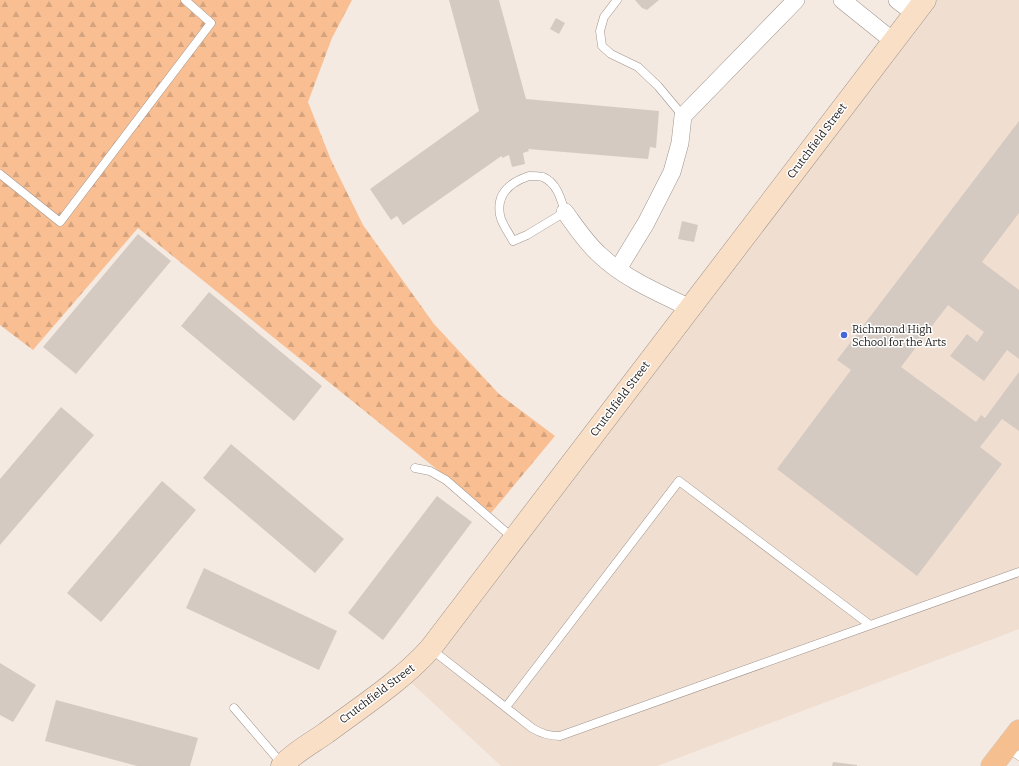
<svg xmlns="http://www.w3.org/2000/svg" width="1019" height="766" viewBox="0 0 1019 766" font-family="Bitter,serif">
  <style>
    .built { fill: #f0ded1 }
    .forest { fill: url(#forest-firs) }
    .building { fill: #d5cac2 }
    .lines { fill: none; stroke-linecap: round; stroke-linejoin: round }
    .lane-casing { stroke: #9f948c; stroke-width: 9 }
    .street-casing { stroke: #9f948c; stroke-width: 18 }
    .secondary-casing { stroke: #9f948c; stroke-width: 23 }
    .primary-casing { stroke: #cdcdcc; stroke-width: 23 }
    .lane { stroke: #fff; stroke-width: 8 }
    .street { stroke: #fff; stroke-width: 17 }
    .secondary { stroke: #fadfc7; stroke-width: 22 }
    .primary { stroke: #f5bf8f; stroke-width: 22 }
    .poi-dot { fill: #4766da; stroke: #fff; stroke-width: 1.5 }
    .labels { text-anchor: middle; dominant-baseline: central; stroke-width: 3; stroke-linejoin: round; paint-order: stroke }
    .street-label { font-size: 11px; fill: #1d1a17; stroke: #fff }
    .poi-label { font-size: 11px; fill: #1d1a17; stroke: #fff; text-anchor: start }
  </style>
  <defs>
    <pattern id="forest-firs" width="22" height="20" patternUnits="userSpaceOnUse"><rect width="22" height="20" fill="#f9bf93"/><path d="M5 1l3.5 6h-7zM16 11l3.5 6h-7z" fill="#d5a47e"/></pattern>
  </defs>
  <rect width="100%" height="100%" fill="#f5eae1"/>
  <!-- built -->
  <path class="built" d="M925,0H1019V629L657,766H501L404,676Z"/>
  <!-- forest -->
  <path class="forest" d="M0,0H352L332,38L308,102L331,160L363,225L434,324L499,394L555,436L491,513L138,228L33,350L0,325Z"/>
  <!-- building -->
  <path class="building" d="M449,0H499L526,99L659,111L656,148L650,147L648,159L528,149L529,151L523,153L525,164L512,167L509,155L502,158V156L500,157L403,225L397,216L391,220L370,189L479,111Z
    M635,0H659L647,10L642,8Z
    M556,18L565,23L559,34L550,29Z
    M1019,121V213L982,262L1019,290V359L1007,350L984,381L950,356L967,334L977,342L984,332L948,305L901,367L976,422L981,415L985,418L1019,372V431L1002,419L980,447L1002,464L917,576L777,469L851,370L837,360Z
    M682,221L698,225L694,242L678,239Z
    M138,234L171,261L76,374L43,347Z
    M209,292L322,386L294,421L181,326Z
    M61,407L94,435L0,545V479Z
    M231,444L344,539L315,573L203,478Z
    M162,481L196,510L101,622L67,593Z
    M437,496L472,522L383,640L348,613Z
    M204,568L337,631L319,670L186,608Z
    M0,663L36,685L13,722L0,715Z
    M56,700L198,738L190,766H137L45,741Z
    M833,762L857,765V766H832Z"/>
  <g class="lines">
    <defs>
      <path id="lane" d="M617,0L604,17L600,31L602,46L611,54L638,67L658,86L683,116
        M0,174L60,222L211,23L185,0
        M529,176C533,176 539,176 543,177C557,183 561,199 565,212L527,235L513,241C509,233 501,223 500,215C496,193 511,182 529,176Z
        M415,468L430,471L446,480L514,539
        M431,649L532,728C542,734 549,736 560,736L1019,572
        M506,707L679,481L870,625
        M234,708L282,764
        M1007,747L1019,756"/>
      <path id="street" d="M842,0L893,41
        M897,0L914,13
        M565,212C576,227 586,243 600,255C625,279 659,293 690,308
        M618,269L646,223L672,172L680,143L683,116L796,0"/>
      <path id="secondary" d="M282,766C293,753 312,743 326,733C362,706 400,682 430,649L925,0"/>
      <path id="primary" d="M992,766L1019,731"/>
    </defs>
    <!-- lane casing -->
    <use href="#lane" class="lane-casing"/>
    <!-- street casing -->
    <use href="#street" class="street-casing"/>
    <!-- secondary casing -->
    <use href="#secondary" class="secondary-casing"/>
    <!-- primary casing -->
    <use href="#primary" class="primary-casing"/>
    <!-- lane -->
    <use href="#lane" class="lane"/>
    <!-- street -->
    <use href="#street" class="street"/>
    <!-- secondary -->
    <use href="#secondary" class="secondary"/>
    <!-- primary -->
    <use href="#primary" class="primary"/>
  </g>
  <!-- markers -->
  <circle class="poi-dot" cx="844" cy="335" r="4"/>
  <g class="labels">
    <!-- street labels -->
    <g class="street-label">
      <text transform="translate(817 141) rotate(-53)">Crutchfield Street</text>
      <text transform="translate(620 399) rotate(-53)">Crutchfield Street</text>
      <text transform="translate(377 694) rotate(-37)">Crutchfield Street</text>
    </g>
    <!-- poi labels -->
    <g class="poi-label">
      <text x="852" y="329">Richmond High<tspan x="852" dy="13">School for the Arts</tspan></text>
    </g>
  </g>
</svg>
